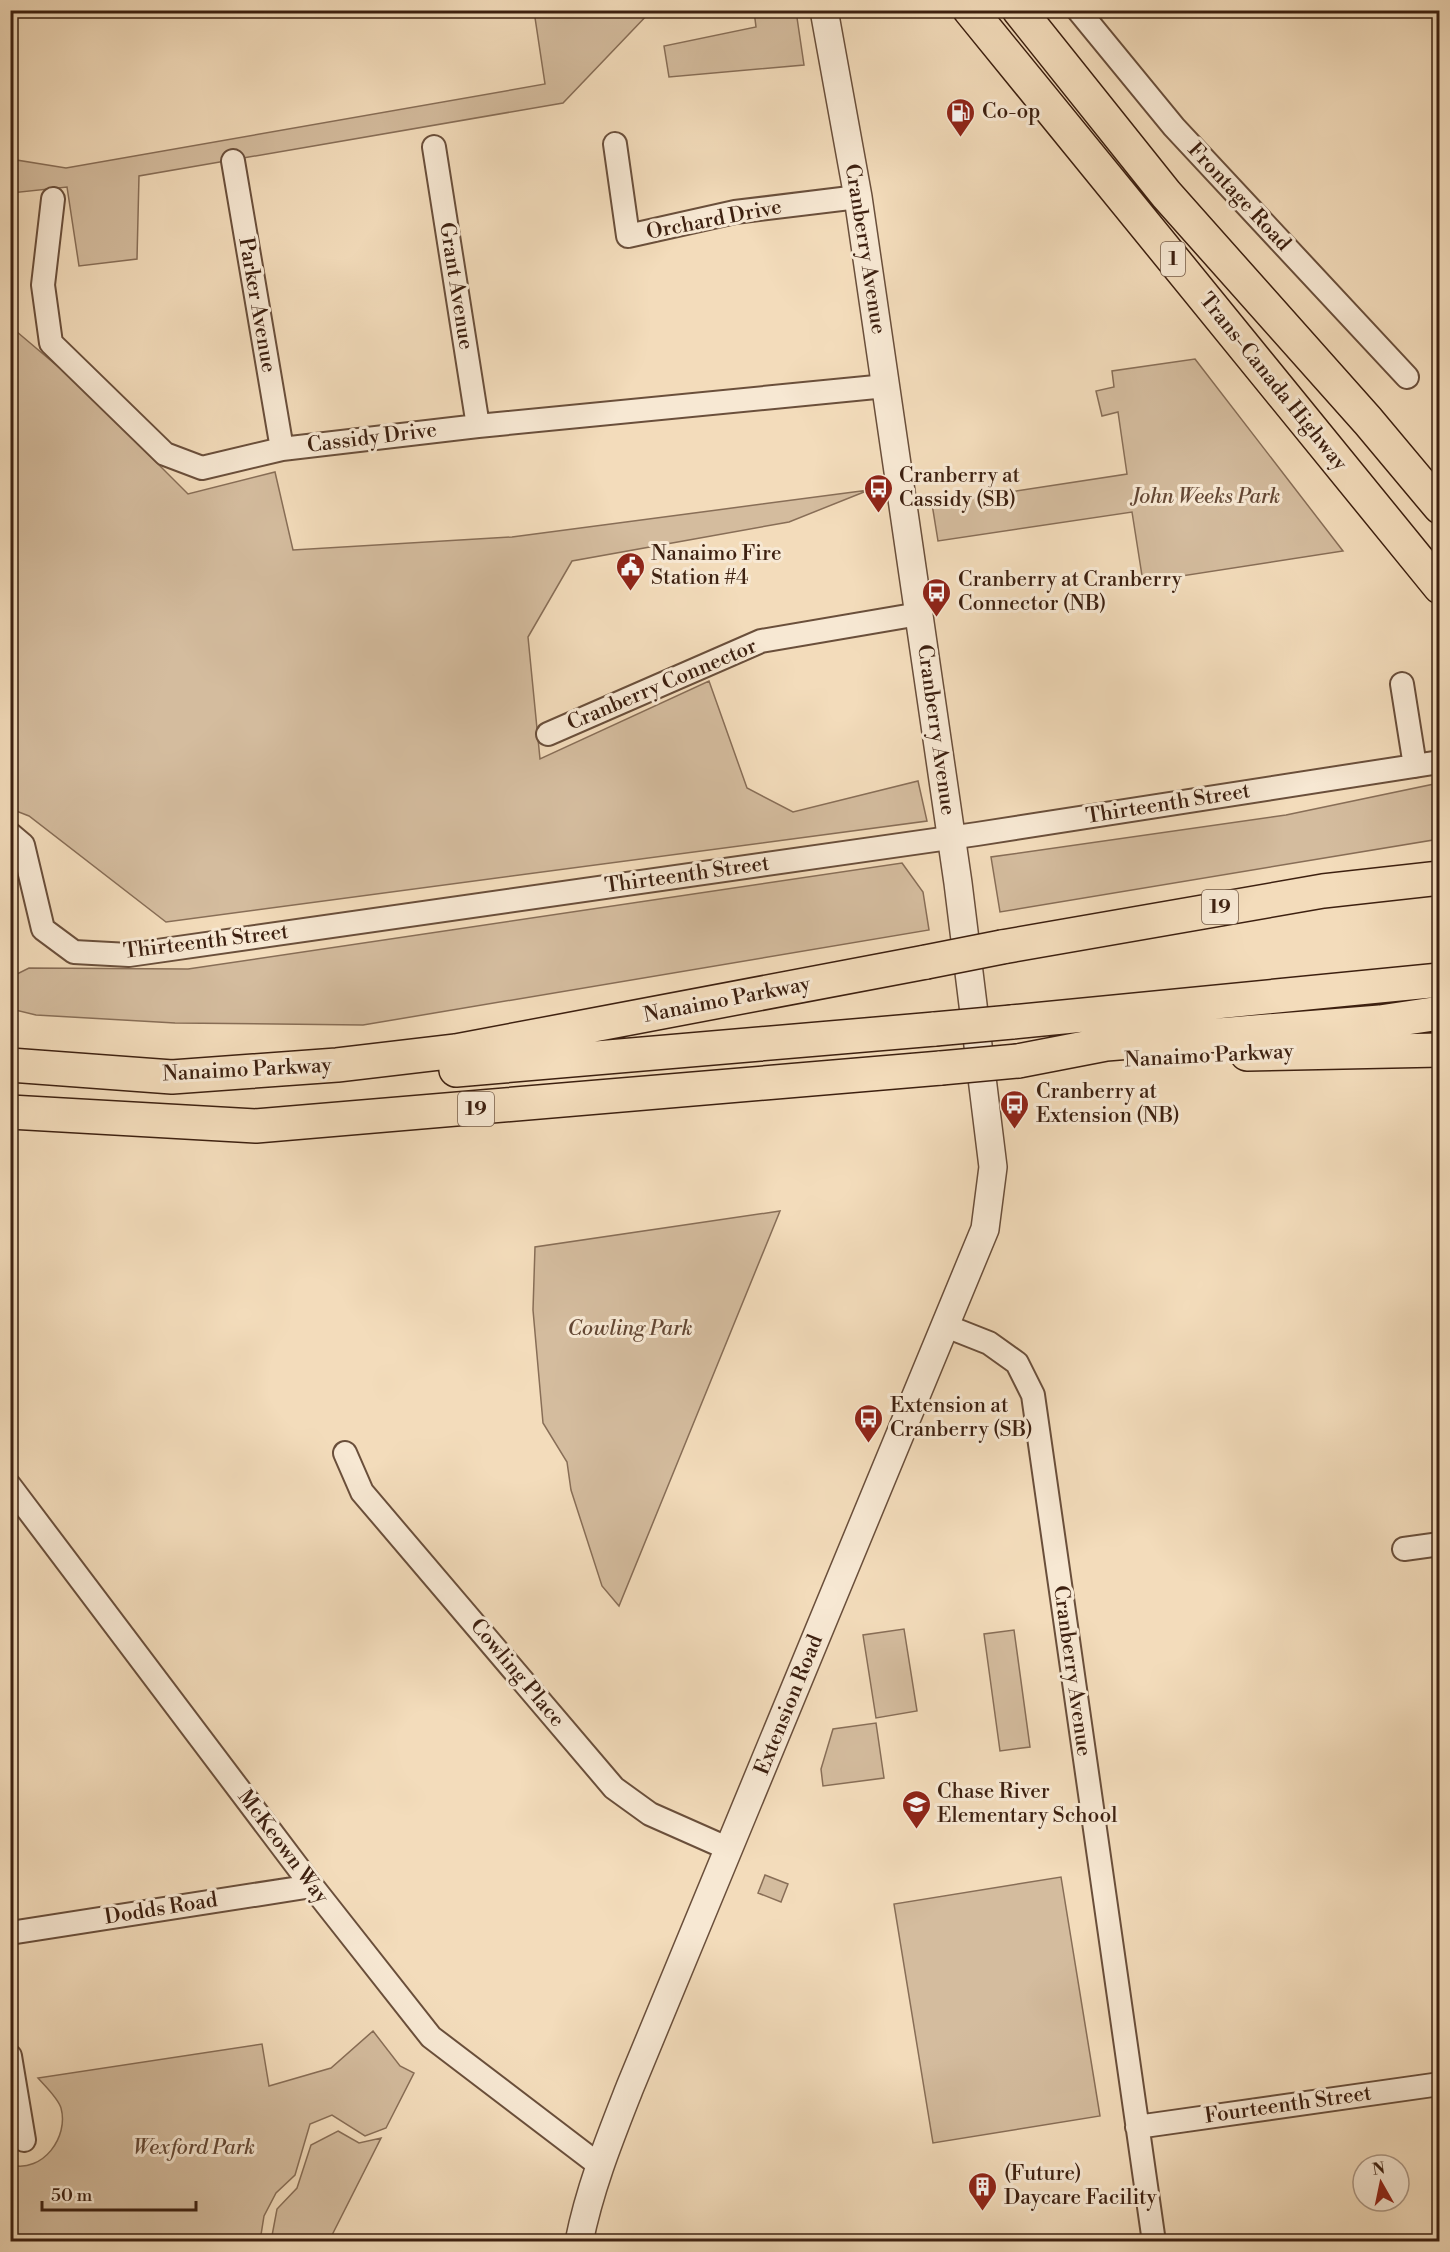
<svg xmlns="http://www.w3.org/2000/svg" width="1450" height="2252" viewBox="0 0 1450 2252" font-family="'Libre Bodoni',serif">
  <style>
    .green { fill: #d4bc9e; stroke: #886e57; stroke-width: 1.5 }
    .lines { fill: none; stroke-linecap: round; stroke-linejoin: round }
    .minor-casing { stroke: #6a4f3b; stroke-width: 26 }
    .tertiary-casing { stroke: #6a4f3b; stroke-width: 30 }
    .trunk-casing { stroke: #3d2010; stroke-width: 36 }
    .motorway-casing { stroke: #3d2010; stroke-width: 36 }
    .minor { stroke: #f7e8d3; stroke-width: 22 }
    .tertiary { stroke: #f7e8d3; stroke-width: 27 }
    .trunk { stroke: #f3dcbb; stroke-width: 33 }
    .motorway { stroke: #f3dcbb; stroke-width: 33 }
    .motorway-bridge-casing { stroke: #3d2010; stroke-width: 36; stroke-linecap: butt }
    .motorway-bridge { stroke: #f3dcbb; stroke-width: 33 }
    .labels { text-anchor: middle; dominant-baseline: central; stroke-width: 6; stroke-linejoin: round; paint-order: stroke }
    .shield { fill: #f7e8d3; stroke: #755c4a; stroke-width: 1.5 }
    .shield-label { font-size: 20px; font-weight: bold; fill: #3d2010 }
    .poi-label { font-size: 21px; fill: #3d2010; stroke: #f7e8d3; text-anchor: start }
    .street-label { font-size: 21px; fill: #3d2010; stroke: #f7e8d3 }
    .park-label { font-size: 21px; font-style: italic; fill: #634734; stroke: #f7e8d3 }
  </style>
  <rect width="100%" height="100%" fill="#f3dcbb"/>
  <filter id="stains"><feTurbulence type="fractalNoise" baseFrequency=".00333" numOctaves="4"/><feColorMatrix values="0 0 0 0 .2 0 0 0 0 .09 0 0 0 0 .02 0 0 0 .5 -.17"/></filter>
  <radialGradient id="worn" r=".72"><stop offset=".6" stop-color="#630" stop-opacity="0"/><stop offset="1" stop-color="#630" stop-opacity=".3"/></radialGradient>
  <!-- green -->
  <path class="green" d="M534,11H651L563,103L139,176L137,259L79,266L67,187L11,193L10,159L66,168L545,84Z
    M754,11H796L804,65L669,77L664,46L756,27Z
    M10,326L75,381L188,494L275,472L293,550L512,537L869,490L789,522L572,561L528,637L540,759L709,681L747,788L793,812L918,781L927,821L166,922L29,816L11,809Z
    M1195,359L1343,551L1143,582L1132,512L938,541L932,504L1127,474L1118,412L1102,416L1096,391L1114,387L1112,371Z
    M1439,783V839L1000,912L991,857L1286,815Z
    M902,863L923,892L929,930L363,1025L175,1023L36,1015L11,1009V977L29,968L188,969Z
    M780,1211L619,1606L602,1586L571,1490L567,1462L543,1423L533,1310L535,1247Z
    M904,1629L917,1711L876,1718L863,1635Z
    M1014,1630L1030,1747L1000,1751L984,1634Z
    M876,1723L884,1778L823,1786L821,1769L833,1729Z
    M765,1875L788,1884L781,1902L758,1893Z
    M1061,1877L1100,2116L933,2143L894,1904Z
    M373,2031L400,2066L414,2073L386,2128L365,2136L332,2115L310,2124L295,2175L276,2193L264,2216L260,2241H11V2165C43,2173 69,2137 61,2108C58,2098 45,2086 38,2078L262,2044L269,2086L331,2068Z
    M338,2131L359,2143L381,2138L329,2241H271L277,2209L297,2188L311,2145Z"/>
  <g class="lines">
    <defs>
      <path id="minor" d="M1078,10L1174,127L1407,377
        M615,144L628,236L735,212L858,197
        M434,147L478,426
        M233,161L282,449
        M53,199L43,285L51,343L165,454L202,468L282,449L478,426L886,386
        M1402,684L1415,766
        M548,734L761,641L919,614
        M10,834L23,845L43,929L74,952L129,955L977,834L1440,762
        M946,1326L989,1343L1017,1363L1033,1395L1154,2242
        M345,1453L362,1492L614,1788L650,1814L729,1849
        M10,1486L312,1886L431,2037L599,2165
        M1404,1549L1440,1544
        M10,1933L312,1886
        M10,2056L24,2140
        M1137,2127L1440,2084"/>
      <path id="tertiary" d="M579,2242C590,2187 610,2138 630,2087L985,1229L993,1167L958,883L858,197L824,10"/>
      <path id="trunk" d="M970,10L1440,587
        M1019,10L1166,194L1368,421L1440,507"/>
      <path id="motorway" d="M1002,947L1323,891L1440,878
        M1012,1022L1440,980
        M1247,1054L1440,1050
        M1018,1061L1106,1044L1380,1022L1440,1013
        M10,1065L172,1077L337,1065L456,1051L926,962
        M456,1070L935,1029
        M10,1112L256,1126L941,1068"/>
    </defs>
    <!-- minor casing -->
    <use href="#minor" class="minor-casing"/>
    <!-- tertiary casing -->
    <use href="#tertiary" class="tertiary-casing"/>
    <!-- trunk casing -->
    <use href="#trunk" class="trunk-casing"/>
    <!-- motorway casing -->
    <use href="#motorway" class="motorway-casing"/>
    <!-- minor -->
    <use href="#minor" class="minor"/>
    <!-- tertiary -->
    <use href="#tertiary" class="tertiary"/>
    <!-- trunk -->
    <use href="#trunk" class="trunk"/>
    <!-- motorway -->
    <use href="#motorway" class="motorway"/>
    <defs>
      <path id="motorway-bridge" d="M926,962L1002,947
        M935,1029L1012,1022
        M941,1068L1018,1061"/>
    </defs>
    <!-- motorway-bridge casing -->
    <use href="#motorway-bridge" class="motorway-bridge-casing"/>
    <!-- motorway-bridge -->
    <use href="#motorway-bridge" class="motorway-bridge"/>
  </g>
  <!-- icons -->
  <defs>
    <symbol id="fuel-pin" viewBox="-11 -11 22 30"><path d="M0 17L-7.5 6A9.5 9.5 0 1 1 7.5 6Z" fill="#8f2418" stroke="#f7e8d3"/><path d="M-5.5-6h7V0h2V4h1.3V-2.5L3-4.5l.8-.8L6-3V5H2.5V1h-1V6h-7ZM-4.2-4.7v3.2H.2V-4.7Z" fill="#fff"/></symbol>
    <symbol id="bus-pin" viewBox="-11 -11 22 30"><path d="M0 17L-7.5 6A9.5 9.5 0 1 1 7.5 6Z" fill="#8f2418" stroke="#f7e8d3"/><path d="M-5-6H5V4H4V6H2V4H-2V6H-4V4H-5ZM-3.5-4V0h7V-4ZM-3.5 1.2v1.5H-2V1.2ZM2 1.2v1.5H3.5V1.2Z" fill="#fff"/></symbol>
    <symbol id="civic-pin" viewBox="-11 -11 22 30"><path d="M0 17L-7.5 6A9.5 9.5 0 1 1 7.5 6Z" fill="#8f2418" stroke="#f7e8d3"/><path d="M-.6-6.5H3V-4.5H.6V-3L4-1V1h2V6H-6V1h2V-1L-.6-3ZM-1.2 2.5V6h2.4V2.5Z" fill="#fff"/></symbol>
    <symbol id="school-pin" viewBox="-11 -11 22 30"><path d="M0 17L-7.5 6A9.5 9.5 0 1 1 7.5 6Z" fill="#8f2418" stroke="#f7e8d3"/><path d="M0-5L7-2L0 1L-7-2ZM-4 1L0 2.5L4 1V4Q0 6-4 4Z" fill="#fff"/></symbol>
    <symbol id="building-pin" viewBox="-11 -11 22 30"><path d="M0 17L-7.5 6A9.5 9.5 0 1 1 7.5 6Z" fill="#8f2418" stroke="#f7e8d3"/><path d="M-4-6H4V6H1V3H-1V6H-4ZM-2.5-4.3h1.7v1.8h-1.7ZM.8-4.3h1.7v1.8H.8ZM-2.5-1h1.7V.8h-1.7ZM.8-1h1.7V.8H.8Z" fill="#fff"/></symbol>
  </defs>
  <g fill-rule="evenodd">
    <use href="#fuel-pin" x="944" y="96" width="33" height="45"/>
    <use href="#bus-pin" x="862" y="472" width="33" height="45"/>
    <use href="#civic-pin" x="614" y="550" width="33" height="45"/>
    <use href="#bus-pin" x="920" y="576" width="33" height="45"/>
    <use href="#bus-pin" x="998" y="1088" width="33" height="45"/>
    <use href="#bus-pin" x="852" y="1402" width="33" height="45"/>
    <use href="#school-pin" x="900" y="1788" width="33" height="45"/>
    <use href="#building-pin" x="966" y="2170" width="33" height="45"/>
  </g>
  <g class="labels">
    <!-- shield labels -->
    <g class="shield">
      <rect x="1161" y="242" width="24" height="34" rx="4.5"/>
      <rect x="1202" y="890" width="36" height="34" rx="4.5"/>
      <rect x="458" y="1092" width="36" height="34" rx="4.5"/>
    </g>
    <g class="shield-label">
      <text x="1173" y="259">1</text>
      <text x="1220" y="907">19</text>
      <text x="476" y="1109">19</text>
    </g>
    <!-- poi labels -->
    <g class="poi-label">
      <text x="982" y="112">Co-op</text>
      <text x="899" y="476">Cranberry at<tspan x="899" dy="24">Cassidy (SB)</tspan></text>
      <text x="651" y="554">Nanaimo Fire<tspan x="651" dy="24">Station #4</tspan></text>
      <text x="958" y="580">Cranberry at Cranberry<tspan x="958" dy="24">Connector (NB)</tspan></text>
      <text x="1036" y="1092">Cranberry at<tspan x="1036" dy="24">Extension (NB)</tspan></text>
      <text x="890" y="1406">Extension at<tspan x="890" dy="24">Cranberry (SB)</tspan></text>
      <text x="937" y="1792">Chase River<tspan x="937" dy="24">Elementary School</tspan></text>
      <text x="1004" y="2174">(Future)<tspan x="1004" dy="24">Daycare Facility</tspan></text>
    </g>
    <!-- street labels -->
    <g class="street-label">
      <text transform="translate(1239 197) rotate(47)">Frontage Road</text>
      <text transform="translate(714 220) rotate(-11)">Orchard Drive</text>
      <text transform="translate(865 249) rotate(81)">Cranberry Avenue</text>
      <text transform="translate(456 286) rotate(81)">Grant Avenue</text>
      <text transform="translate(257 305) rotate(80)">Parker Avenue</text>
      <text transform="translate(1273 382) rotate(51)">Trans-Canada Highway</text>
      <text transform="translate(372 438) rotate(-7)">Cassidy Drive</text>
      <text transform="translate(662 685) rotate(-23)">Cranberry Connector</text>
      <text transform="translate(936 730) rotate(82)">Cranberry Avenue</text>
      <text transform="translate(1168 804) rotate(-9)">Thirteenth Street</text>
      <text transform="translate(687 875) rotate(-8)">Thirteenth Street</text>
      <text transform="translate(206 942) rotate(-7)">Thirteenth Street</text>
      <text transform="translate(727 1000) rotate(-11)">Nanaimo Parkway</text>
      <text transform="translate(1209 1056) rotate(-3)">Nanaimo Parkway</text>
      <text transform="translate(247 1070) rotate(-3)">Nanaimo Parkway</text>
      <text transform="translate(1072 1671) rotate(82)">Cranberry Avenue</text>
      <text transform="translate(517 1673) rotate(50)">Cowling Place</text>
      <text transform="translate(789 1705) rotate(-68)">Extension Road</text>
      <text transform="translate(283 1847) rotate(53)">McKeown Way</text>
      <text transform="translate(161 1909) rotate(-9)">Dodds Road</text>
      <text transform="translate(1288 2105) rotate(-8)">Fourteenth Street</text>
    </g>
    <!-- park labels -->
    <g class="park-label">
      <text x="1206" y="497">John Weeks Park</text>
      <text x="630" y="1329">Cowling Park</text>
      <text x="194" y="2148">Wexford Park</text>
    </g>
  </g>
  <!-- margin -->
  <rect width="1450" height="2252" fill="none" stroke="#f3dcbb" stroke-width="36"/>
  <rect x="12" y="12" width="1426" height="2228" fill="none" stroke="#3d2010" stroke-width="3"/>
  <rect x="18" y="18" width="1414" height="2216" fill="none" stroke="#3d2010" stroke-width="1.5"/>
  <!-- north arrow -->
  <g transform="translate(1381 2183) rotate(351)"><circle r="28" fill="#f7e8d3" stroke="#ad9885" stroke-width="1.5"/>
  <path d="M0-4.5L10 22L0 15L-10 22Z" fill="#8f2418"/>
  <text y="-9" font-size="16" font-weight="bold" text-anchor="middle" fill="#3d2010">N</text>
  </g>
  <!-- scale -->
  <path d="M42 2201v9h154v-9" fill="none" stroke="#3d2010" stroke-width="3"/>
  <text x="51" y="2201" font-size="18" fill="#3d2010" stroke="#f7e8d3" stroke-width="4.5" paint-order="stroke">50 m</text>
  <rect width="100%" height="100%" filter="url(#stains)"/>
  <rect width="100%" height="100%" fill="url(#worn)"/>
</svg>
